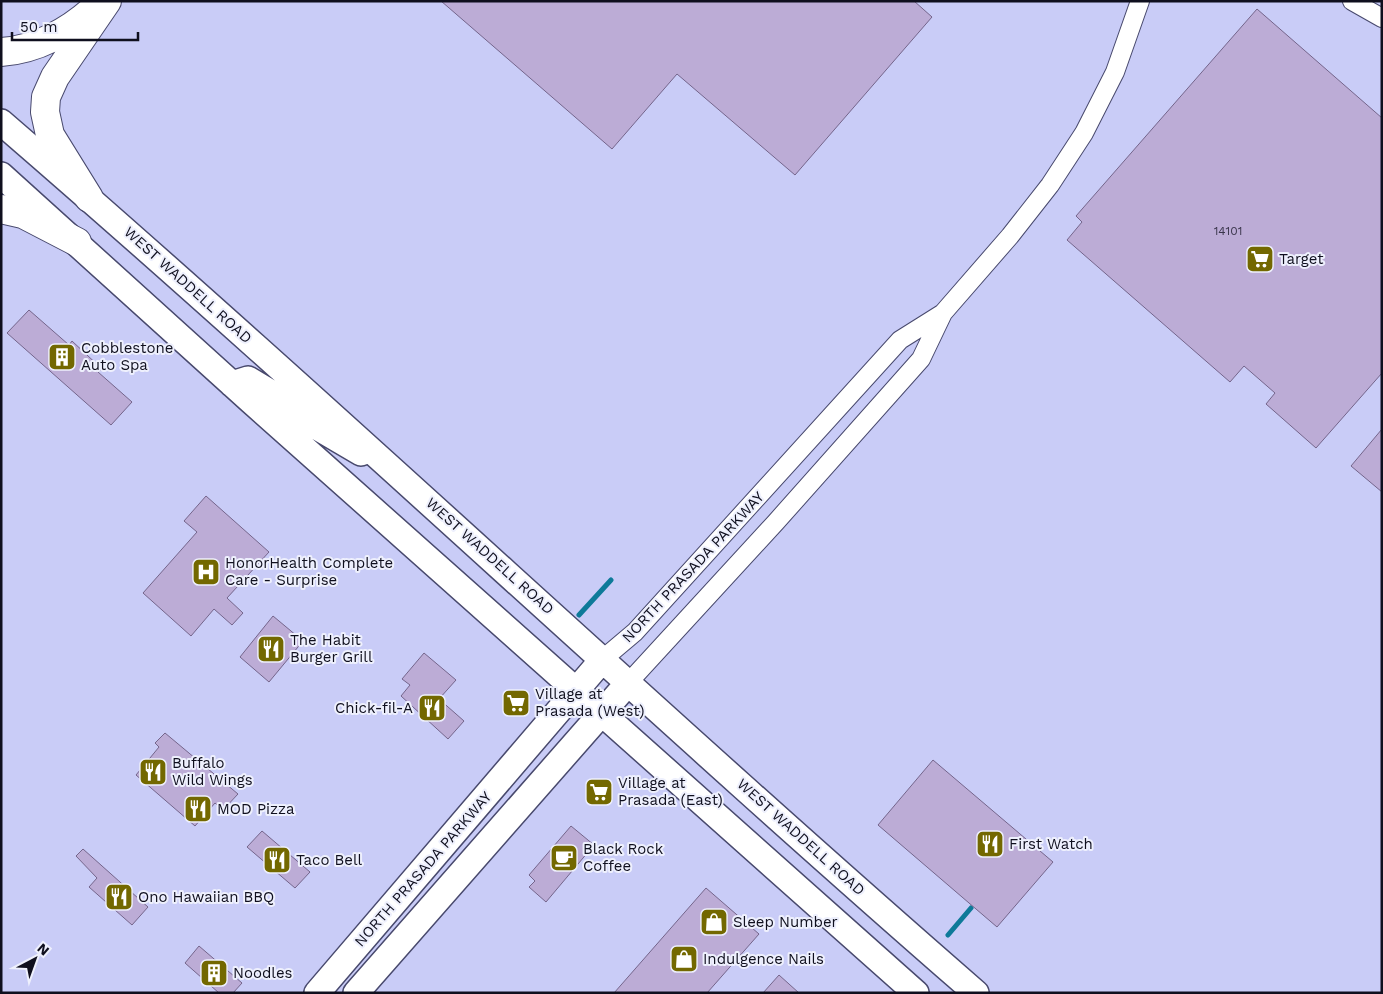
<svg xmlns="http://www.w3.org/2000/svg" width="1383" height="994" viewBox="0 0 1383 994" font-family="'Work Sans',sans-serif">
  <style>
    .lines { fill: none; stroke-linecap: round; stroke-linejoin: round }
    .stream { stroke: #0e7a99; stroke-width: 5 }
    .building { fill: #bcacd6; stroke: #74658b }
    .street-casing { stroke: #48496d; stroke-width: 20 }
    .secondary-casing { stroke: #48496d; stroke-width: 28 }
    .highway-casing { stroke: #48496d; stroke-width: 30 }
    .street { stroke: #fff; stroke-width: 18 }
    .secondary { stroke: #fff; stroke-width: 25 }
    .highway { stroke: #fff; stroke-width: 28 }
    .labels { text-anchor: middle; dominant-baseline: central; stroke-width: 4; stroke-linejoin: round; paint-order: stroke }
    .number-label { font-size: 12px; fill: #3a364c }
    .poi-label { font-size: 15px; fill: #0f0f1e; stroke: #eef0fd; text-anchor: start }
    .street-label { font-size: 15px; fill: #0f0f1e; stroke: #eef0fd }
  </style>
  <rect width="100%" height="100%" fill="#c9ccf7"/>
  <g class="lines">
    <!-- stream -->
    <path class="stream" d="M579,615L611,580
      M948,935L971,908"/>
  </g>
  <!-- building -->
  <path class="building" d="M441,1H914L932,17L795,175L677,74L612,149Z
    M1257,9L1382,118V373L1316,448L1266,404L1275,393L1244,366L1230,382L1067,240L1082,222L1076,216Z
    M29,310L69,345L72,341L102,369L98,372L132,402L111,425L7,333Z
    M1382,429V492L1351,466Z
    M206,496L269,552L227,598L243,613L232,625L214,609L191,636L143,593L197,532L184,521Z
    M273,616L303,641L269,682L240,657Z
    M424,653L456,680L439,699L464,721L448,739L401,696L410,685L402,679Z
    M165,733L238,794L223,810L215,803L195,826L136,775L159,747L155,743Z
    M933,760L1053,862L997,927L878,825Z
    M571,826L594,845L546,902L529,887L535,881L529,875Z
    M262,831L310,872L295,888L247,847Z
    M83,849L148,907L132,925L89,887L97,878L76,856Z
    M706,888L759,934L707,993H614Z
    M199,946L242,983L233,993H219L185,963Z
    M779,975L799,993H763Z"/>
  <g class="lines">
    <defs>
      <path id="street" d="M1352,1L1382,18
        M603,659L635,632L900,340L943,313
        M629,682L776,522L921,359L943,313L1010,236L1050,185L1084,133L1115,72L1140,1"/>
      <path id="secondary" d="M1,122C331,407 647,707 976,993
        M1,175L251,401L916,993
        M232,384L248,379L278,397L315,426L361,453
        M317,993L603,659
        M356,993L629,682"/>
      <path id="highway" d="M1,52C36,50 70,31 95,8
        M89,198L50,135L45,112L46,97L55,77L107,1
        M1,209L23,214L77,242"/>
    </defs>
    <!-- street casing -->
    <use href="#street" class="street-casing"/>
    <!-- secondary casing -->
    <use href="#secondary" class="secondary-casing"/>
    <!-- highway casing -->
    <use href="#highway" class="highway-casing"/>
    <!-- street -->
    <use href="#street" class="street"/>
    <!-- secondary -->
    <use href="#secondary" class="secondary"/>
    <!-- highway -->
    <use href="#highway" class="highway"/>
  </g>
  <!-- icons -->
  <defs>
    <symbol id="supermarket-square" viewBox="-11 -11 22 22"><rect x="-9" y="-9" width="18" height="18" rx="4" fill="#736800" stroke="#eef0fd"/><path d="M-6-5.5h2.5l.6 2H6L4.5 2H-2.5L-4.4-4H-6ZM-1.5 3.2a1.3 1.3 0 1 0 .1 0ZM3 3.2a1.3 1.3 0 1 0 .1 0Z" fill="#fff"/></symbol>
    <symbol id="building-square" viewBox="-11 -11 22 22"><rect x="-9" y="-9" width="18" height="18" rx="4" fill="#736800" stroke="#eef0fd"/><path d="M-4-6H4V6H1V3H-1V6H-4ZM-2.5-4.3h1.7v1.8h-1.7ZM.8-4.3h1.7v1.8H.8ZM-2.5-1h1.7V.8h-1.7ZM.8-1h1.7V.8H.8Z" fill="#fff"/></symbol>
    <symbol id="hospital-square" viewBox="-11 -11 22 22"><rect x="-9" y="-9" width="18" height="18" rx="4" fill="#736800" stroke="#eef0fd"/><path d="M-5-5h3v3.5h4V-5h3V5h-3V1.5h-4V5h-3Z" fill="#fff"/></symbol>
    <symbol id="restaurant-square" viewBox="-11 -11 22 22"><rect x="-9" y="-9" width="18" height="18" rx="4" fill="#736800" stroke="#eef0fd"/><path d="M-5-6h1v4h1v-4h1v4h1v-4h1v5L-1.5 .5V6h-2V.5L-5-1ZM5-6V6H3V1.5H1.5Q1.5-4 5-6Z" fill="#fff"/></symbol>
    <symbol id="cafe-square" viewBox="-11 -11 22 22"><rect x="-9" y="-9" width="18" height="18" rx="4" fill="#736800" stroke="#eef0fd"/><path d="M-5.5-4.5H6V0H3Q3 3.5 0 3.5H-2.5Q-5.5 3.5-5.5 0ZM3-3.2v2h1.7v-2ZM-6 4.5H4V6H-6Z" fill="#fff"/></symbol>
    <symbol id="shop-square" viewBox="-11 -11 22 22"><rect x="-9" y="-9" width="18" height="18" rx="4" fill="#736800" stroke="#eef0fd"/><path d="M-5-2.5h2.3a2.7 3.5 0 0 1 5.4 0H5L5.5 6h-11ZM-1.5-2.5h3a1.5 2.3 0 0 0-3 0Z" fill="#fff"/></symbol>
  </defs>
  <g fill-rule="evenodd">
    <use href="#supermarket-square" x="1244" y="243" width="32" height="32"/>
    <use href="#building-square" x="46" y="341" width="32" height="32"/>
    <use href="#hospital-square" x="190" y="556" width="32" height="32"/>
    <use href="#restaurant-square" x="255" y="633" width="32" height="32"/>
    <use href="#supermarket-square" x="500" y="687" width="32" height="32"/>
    <use href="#restaurant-square" x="416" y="692" width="32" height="32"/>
    <use href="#restaurant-square" x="137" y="756" width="32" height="32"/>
    <use href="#supermarket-square" x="583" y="776" width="32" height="32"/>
    <use href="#restaurant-square" x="182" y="793" width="32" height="32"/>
    <use href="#restaurant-square" x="974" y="828" width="32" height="32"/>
    <use href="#cafe-square" x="548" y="842" width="32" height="32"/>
    <use href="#restaurant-square" x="261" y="844" width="32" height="32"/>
    <use href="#restaurant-square" x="103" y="881" width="32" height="32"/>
    <use href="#shop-square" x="698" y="906" width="32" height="32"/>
    <use href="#shop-square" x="668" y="943" width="32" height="32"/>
    <use href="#building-square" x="198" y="957" width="32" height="32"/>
  </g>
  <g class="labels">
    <!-- number labels -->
    <g class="number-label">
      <text x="1228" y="231">14101</text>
    </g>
    <!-- poi labels -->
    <g class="poi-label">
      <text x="1279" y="259">Target</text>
      <text x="81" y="348">Cobblestone<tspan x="81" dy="17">Auto Spa</tspan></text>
      <text x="225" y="563">HonorHealth Complete<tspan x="225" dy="17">Care - Surprise</tspan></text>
      <text x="290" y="640">The Habit<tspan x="290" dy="17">Burger Grill</tspan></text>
      <text x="535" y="694">Village at<tspan x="535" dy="17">Prasada (West)</tspan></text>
      <text x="413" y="708" text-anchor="end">Chick-fil-A</text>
      <text x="172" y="763">Buffalo<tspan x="172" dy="17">Wild Wings</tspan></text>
      <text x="618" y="783">Village at<tspan x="618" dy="17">Prasada (East)</tspan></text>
      <text x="217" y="809">MOD Pizza</text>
      <text x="1009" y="844">First Watch</text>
      <text x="583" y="849">Black Rock<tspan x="583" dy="17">Coffee</tspan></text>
      <text x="296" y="860">Taco Bell</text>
      <text x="138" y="897">Ono Hawaiian BBQ</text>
      <text x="733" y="922">Sleep Number</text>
      <text x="703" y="959">Indulgence Nails</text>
      <text x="233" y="973">Noodles</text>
    </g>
    <!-- street labels -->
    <g class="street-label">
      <text transform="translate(188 285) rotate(42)">WEST WADDELL ROAD</text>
      <text transform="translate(490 556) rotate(42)">WEST WADDELL ROAD</text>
      <text transform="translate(693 567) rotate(-47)">NORTH PRASADA PARKWAY</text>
      <text transform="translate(801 837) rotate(42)">WEST WADDELL ROAD</text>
      <text transform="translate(423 869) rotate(-49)">NORTH PRASADA PARKWAY</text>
    </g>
  </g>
  <!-- border -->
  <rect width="1383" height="994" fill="none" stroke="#0f0f1e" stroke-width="5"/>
  <!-- north arrow -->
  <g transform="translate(35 959) rotate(41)" stroke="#eef0fd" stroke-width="4" paint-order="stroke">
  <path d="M0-4L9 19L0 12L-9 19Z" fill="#0f0f1e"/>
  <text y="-8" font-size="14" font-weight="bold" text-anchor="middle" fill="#0f0f1e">N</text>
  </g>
  <!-- scale -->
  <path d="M12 32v8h126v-8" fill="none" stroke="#0f0f1e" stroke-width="2.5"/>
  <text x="20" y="32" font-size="15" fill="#0f0f1e" stroke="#eef0fd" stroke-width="4" paint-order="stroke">50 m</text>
</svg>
